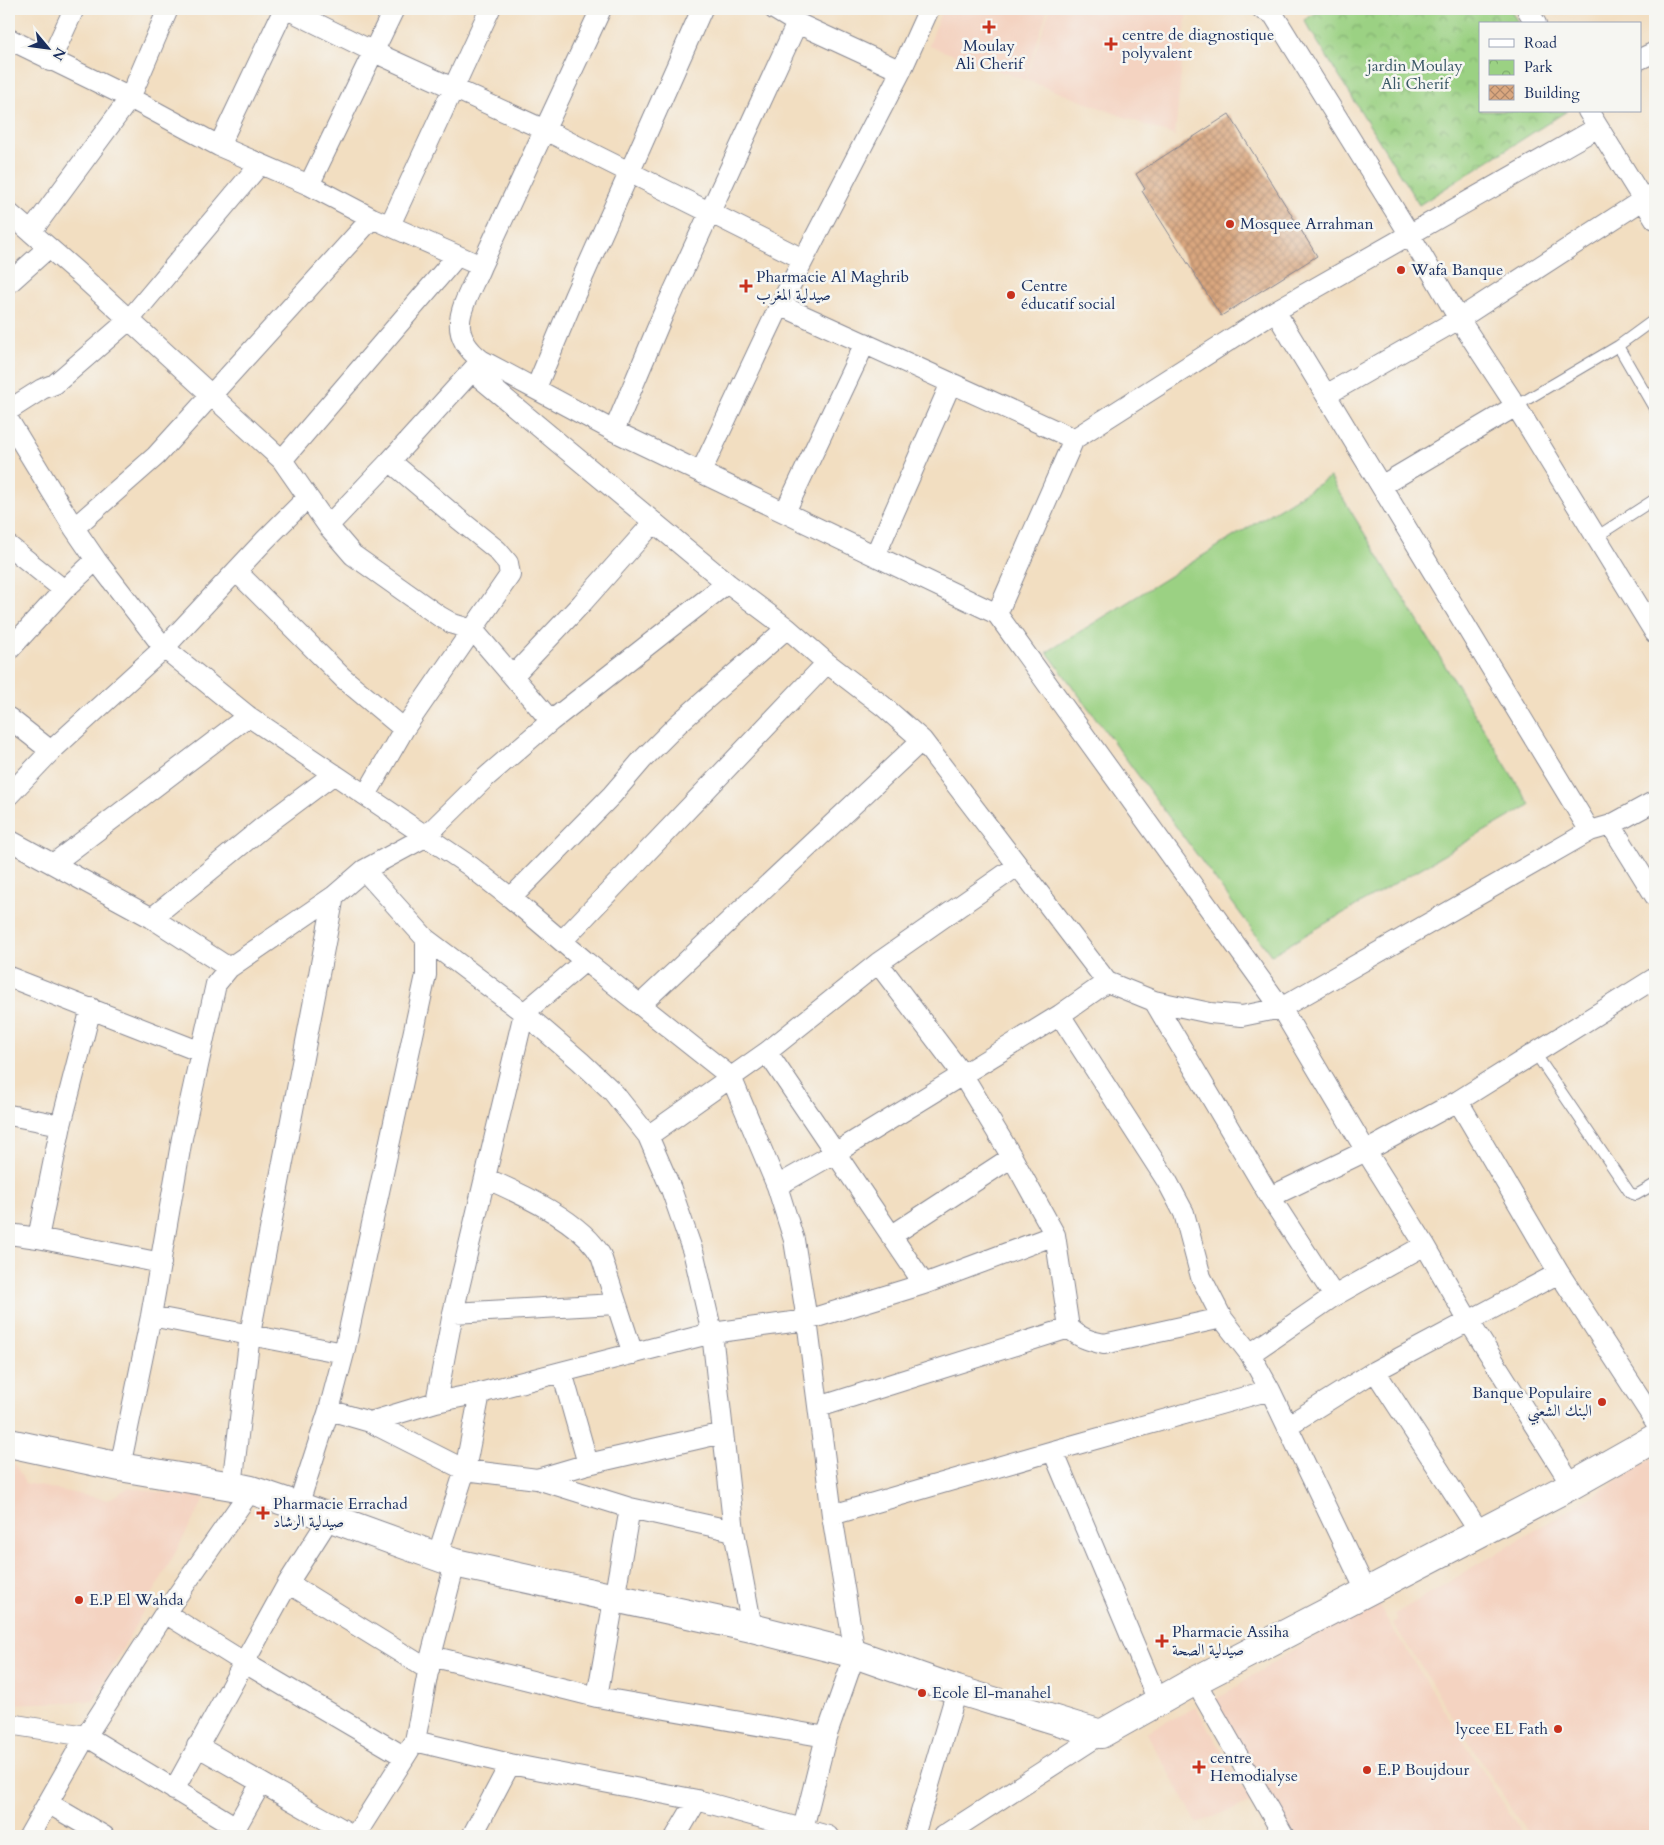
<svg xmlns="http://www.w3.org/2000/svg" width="1664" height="1845" viewBox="0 0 1664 1845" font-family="Cardo,Amiri,serif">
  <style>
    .built { fill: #f4d3c1 }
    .park { fill: url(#park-crowns); stroke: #5b8070 }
    .pitch { fill: #9bd183; stroke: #5b8070 }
    .building { fill: url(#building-cross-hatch) }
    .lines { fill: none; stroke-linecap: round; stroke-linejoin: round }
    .lane-casing { stroke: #868690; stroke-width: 12 }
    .street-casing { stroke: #868690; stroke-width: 22 }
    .secondary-casing { stroke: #868690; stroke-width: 30 }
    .lane { stroke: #fff; stroke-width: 10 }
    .street { stroke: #fff; stroke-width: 20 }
    .secondary { stroke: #fff; stroke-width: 28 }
    .poi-dot { fill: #c8321e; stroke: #f6f6f2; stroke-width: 2 }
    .labels { text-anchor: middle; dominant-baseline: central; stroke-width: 5; stroke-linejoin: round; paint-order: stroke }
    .poi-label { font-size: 16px; fill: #1b2f5e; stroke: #f6f6f2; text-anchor: start }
    .park-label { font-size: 16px; fill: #3b5867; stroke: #f6f6f2 }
  </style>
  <defs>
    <pattern id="park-crowns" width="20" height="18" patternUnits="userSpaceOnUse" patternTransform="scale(1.25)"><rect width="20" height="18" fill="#9bd183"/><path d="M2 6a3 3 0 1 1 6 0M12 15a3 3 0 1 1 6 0" fill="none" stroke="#7eaa6e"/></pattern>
    <pattern id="building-cross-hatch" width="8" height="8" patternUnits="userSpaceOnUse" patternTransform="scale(1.25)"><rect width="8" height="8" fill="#daa77f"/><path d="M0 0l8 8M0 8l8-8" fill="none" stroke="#b0886b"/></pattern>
  </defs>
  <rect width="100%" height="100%" fill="#f6f6f2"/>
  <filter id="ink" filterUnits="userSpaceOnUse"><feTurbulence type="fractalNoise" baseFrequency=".02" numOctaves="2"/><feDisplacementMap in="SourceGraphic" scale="10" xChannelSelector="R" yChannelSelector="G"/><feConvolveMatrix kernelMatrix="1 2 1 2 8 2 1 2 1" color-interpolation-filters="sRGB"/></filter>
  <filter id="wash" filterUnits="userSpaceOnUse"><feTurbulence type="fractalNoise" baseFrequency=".0096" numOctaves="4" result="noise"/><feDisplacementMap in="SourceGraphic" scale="20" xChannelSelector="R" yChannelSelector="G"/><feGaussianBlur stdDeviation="1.12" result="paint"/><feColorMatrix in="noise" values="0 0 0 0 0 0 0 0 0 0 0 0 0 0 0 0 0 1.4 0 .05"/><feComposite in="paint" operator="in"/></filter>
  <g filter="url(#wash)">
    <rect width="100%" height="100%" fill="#f2dec1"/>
    <!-- built -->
    <path class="built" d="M942,9H1048L1025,80L929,46Z
      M1050,9H1187L1175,136L1026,80Z
      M1655,1456V1836H1529L1393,1623L1398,1620L1395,1614L1599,1492Z
      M9,1463L15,1464L25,1483L108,1500L129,1487L170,1494L172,1484L210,1489L94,1701L9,1704Z
      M1374,1599L1524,1836H1293L1210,1703Z
      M1196,1707L1252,1802L1197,1823L1146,1732Z"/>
    <!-- park -->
    <path class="park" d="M1323,9H1510L1519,24H1480V111H1567L1419,205L1304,20Z"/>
    <!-- pitch -->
    <path class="pitch" d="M1330,477L1530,805L1271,955L1047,652Z"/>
    <g id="blocks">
      <!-- building -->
      <path class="building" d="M1229,114L1317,256L1221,316L1142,191L1145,189L1136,174Z"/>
    </g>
  </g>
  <g filter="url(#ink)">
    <use href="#blocks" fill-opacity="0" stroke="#868690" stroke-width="1"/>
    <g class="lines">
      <defs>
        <path id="lane" d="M1618,346L1655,410
          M1516,406L1618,346L1655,319
          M1596,537L1655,499
          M1535,1053L1630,1193L1636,1195L1655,1184"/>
        <path id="street" d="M287,9L374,52L545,130L803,259
          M774,9L797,23L901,71
          M1262,9L1273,14L1410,235L1459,319L1516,406L1655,633
          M1527,9L1536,24
          M9,39L130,98L219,146L309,185L372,218L481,266C466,303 442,330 481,360L614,431L997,614L1281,1008L1366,1151L1425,1245L1468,1320L1572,1485
          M1640,59L1655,52
          M50,61L74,9
          M1588,111L1655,219
          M219,146L284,9
          M309,185L394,9
          M9,213L77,272L282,460L328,526L353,555L439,616L453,624L473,630L551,721
          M390,225L490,9
          M31,232L130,98L168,9
          M481,266L601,9
          M9,283L48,248
          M780,305L1074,439
          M1275,311L1590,831L1611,825L1655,801
          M472,371L727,583L787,628L827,663L883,706L922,740L1107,982L1154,1001L1210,1013L1242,1016L1281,1008L1590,831
          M536,388L574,297L702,9
          M1326,395L1459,319L1655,192
          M9,410L42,389L55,384L129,320L260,164
          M9,421L74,528L96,560L164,648L248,716L470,866L511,898L585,961L731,1077L777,1186L794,1240L807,1320L924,1284L1055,1235
          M614,431L664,312L797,23
          M282,460L457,256
          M701,472L780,305L901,71L929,9
          M1381,486L1516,406
          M785,512L865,343
          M328,526L390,461L480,362
          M74,528L156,456L372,218
          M9,546L64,590
          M875,556L951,383
          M236,571L343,678L404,729
          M997,614L1074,439L1275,311L1597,128
          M9,650L64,590L96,560
          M513,676L582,603L654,522
          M9,718L51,751
          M9,795L51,751L164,648L265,540L307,498
          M366,795L404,729L510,575L508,563L497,550L456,517L390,461
          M1611,825L1655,896
          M9,840L152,918L229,968
          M53,864L248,716
          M511,898L612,795L642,760L679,723L787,628
          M152,918L263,827L334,774
          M426,939L524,1013L580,1061L613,1092L648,1136L671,1189L694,1255L712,1333L734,1531L752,1628
          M562,941L827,663
          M878,963L962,1074L1012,1157L1055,1235L1069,1328C1080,1338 1090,1341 1104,1344L1222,1318
          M9,977L201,1052
          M1154,1001L1270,1197L1334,1296
          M641,1004L922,740
          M1060,1015L1167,1181L1184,1213L1201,1277L1222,1318L1250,1354L1270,1390L1366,1591
          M767,1052L924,1284
          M1458,1101L1559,1273L1655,1421
          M9,1115L61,1125
          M648,1136L767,1052L878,963L1017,866
          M485,1178C520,1193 583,1222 601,1256L633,1354
          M777,1186L835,1153L1060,1015L1107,982
          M1270,1197L1366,1151L1458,1101L1655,978
          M9,1234L38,1238L161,1263
          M891,1236L1012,1157
          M38,1238L61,1125L91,1008
          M453,1313L616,1304
          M151,1316L344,1353
          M1250,1354L1334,1296L1425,1245
          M1375,1371L1480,1533
          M562,1372L588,1464
          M436,1402L453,1313L524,1013L585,961
          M819,1407L1069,1328
          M329,1410L370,1422L465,1470L537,1479L630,1508L734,1531
          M370,1422L436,1402L480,1393L712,1333L807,1320L832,1515L855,1654L826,1737L803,1829
          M1287,1426L1375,1371L1559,1273
          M1053,1451L1158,1701
          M120,1467L151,1316L182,1138L216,984L229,968L334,896L364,870L425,837L485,778L551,721L727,583
          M537,1479L588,1464L723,1433
          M232,1486L250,1334L334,896
          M298,1506L329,1410L344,1353L426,975V939L364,870
          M832,1515L1053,1451L1270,1390
          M437,1557L465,1470L480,1393
          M288,1583L429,1670
          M165,1613L245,1663L405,1757
          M431,1656L597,1697L826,1737
          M1195,1681L1284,1836
          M597,1697L630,1508
          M9,1724L86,1736L236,1827
          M415,1741L431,1656L455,1563
          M197,1746L354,1836
          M174,1790L288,1583L330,1517
          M48,1803L104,1836
          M29,1836L86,1736L165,1613L251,1490
          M231,1836L261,1783
          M355,1836L415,1741L510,1764L697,1800L828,1836
          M472,1836L510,1764
          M676,1836L697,1800
          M914,1836L957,1690
          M943,1836L1101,1734"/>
        <path id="secondary" d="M9,1443L120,1467L232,1486L251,1490L298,1506L455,1563L752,1628L855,1654L957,1690L1101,1734L1195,1681L1572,1485L1655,1438"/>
      </defs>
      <!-- lane casing -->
      <use href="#lane" class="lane-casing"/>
      <!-- street casing -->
      <use href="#street" class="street-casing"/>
      <!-- secondary casing -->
      <use href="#secondary" class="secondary-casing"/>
      <!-- lane -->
      <use href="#lane" class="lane"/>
      <!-- street -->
      <use href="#street" class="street"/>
      <!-- secondary -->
      <use href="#secondary" class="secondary"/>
    </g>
  </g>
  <!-- markers -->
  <g class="poi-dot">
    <path d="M986.5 19.5h5v5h5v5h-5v5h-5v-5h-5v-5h5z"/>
    <path d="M1108.5 36.5h5v5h5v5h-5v5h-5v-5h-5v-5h5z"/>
    <circle cx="1230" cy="224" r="5"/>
    <circle cx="1401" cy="270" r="5"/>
    <path d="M743.5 278.5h5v5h5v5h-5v5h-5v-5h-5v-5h5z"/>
    <circle cx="1011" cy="295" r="5"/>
    <circle cx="1602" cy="1402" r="5"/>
    <path d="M260.5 1505.5h5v5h5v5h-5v5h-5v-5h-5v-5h5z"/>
    <circle cx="79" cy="1600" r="5"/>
    <path d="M1159.5 1633.5h5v5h5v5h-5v5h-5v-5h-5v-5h5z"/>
    <circle cx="922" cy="1693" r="5"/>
    <circle cx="1558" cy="1729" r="5"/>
    <path d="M1196.5 1759.5h5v5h5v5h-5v5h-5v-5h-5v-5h5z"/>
    <circle cx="1367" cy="1770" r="5"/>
  </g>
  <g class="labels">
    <!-- poi labels -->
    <g class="poi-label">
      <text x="1122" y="35">centre de diagnostique<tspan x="1122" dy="18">polyvalent</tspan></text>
      <text x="989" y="46" text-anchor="middle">Moulay<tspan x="989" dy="18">Ali Cherif</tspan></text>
      <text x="1240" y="224">Mosquee Arrahman</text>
      <text x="1411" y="270">Wafa Banque</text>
      <text x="756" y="277">Pharmacie Al Maghrib<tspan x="756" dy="18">صيدلية المغرب</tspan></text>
      <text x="1021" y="286">Centre<tspan x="1021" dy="18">éducatif social</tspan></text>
      <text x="1592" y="1393" text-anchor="end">Banque Populaire<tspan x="1592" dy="18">البنك الشعبي</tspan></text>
      <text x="273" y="1504">Pharmacie Errachad<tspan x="273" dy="18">صيدلية الرشاد</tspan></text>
      <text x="89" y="1600">E.P El Wahda</text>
      <text x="1172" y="1632">Pharmacie Assiha<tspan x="1172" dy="18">صيدلية الصحة</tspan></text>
      <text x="932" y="1693">Ecole El-manahel</text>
      <text x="1548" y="1729" text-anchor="end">lycee EL Fath</text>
      <text x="1210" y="1758">centre<tspan x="1210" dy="18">Hemodialyse</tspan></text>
      <text x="1377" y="1770">E.P Boujdour</text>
    </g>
    <!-- park labels -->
    <g class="park-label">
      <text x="1415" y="66">jardin Moulay<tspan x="1415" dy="18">Ali Cherif</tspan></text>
    </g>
  </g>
  <!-- margin -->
  <rect width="1664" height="1845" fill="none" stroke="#f6f6f2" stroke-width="30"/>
  <!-- legend -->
  <rect x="1479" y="22" width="162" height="90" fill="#f6f6f2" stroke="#9ea6b7"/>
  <rect x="1489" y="39" width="25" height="8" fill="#ffffff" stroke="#9ea6b7"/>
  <text x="1524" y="48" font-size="15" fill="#1b2f5e">Road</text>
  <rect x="1489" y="60" width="25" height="15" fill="url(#park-crowns)" stroke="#9ea6b7"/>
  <text x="1524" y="72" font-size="15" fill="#1b2f5e">Park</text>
  <rect x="1489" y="85" width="25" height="15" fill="url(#building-cross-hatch)" stroke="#9ea6b7"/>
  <text x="1524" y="98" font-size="15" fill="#1b2f5e">Building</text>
  <!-- north arrow -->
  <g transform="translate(48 48) rotate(119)" stroke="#f6f6f2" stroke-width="4" paint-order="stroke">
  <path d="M0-4L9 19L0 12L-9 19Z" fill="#1b2f5e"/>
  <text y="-8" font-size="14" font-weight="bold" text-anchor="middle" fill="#1b2f5e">N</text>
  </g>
</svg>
